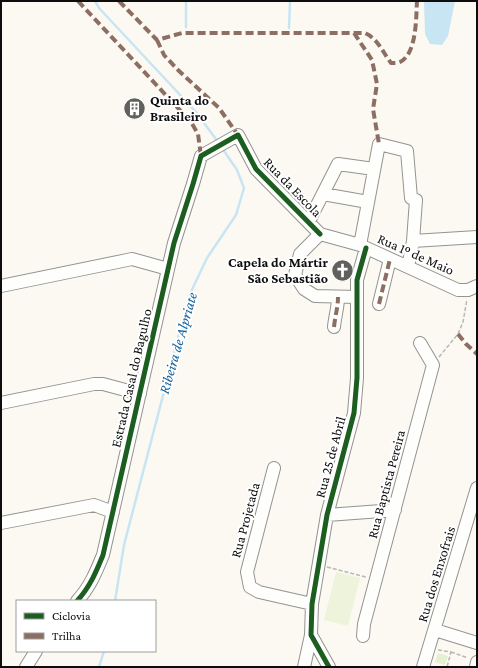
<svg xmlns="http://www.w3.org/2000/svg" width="478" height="668" viewBox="0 0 478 668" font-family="'Crimson Pro',serif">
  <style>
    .green { fill: #e4f0d1 }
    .pitch { fill: #eef4db }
    .water { fill: #c8e5f4 }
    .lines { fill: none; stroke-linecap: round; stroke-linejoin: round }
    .stream { stroke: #c8e5f4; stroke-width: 2.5 }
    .minor-casing { stroke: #949390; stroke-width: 14 }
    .path { stroke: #b8b8b6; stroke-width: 1.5; stroke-dasharray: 4 2; stroke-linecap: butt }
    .minor { stroke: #fefefd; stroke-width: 12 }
    .quiet { stroke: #8d6e63; stroke-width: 4; stroke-dasharray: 8 4; stroke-linecap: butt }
    .cycleway-casing { stroke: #fff; stroke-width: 8 }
    .cycleway { stroke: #1b5e20; stroke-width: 5 }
    .labels { text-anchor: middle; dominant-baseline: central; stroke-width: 4; stroke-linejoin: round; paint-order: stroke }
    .poi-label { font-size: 14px; font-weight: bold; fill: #0d0d0d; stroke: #fff; text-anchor: start }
    .street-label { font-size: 14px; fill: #0d0d0d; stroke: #fff }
    .water-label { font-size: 15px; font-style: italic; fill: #17659e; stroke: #fff }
  </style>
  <rect width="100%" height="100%" fill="#fbf9f1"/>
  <!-- green -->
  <path class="green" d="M438,653L448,656L445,665L435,662Z"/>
  <!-- pitch -->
  <path class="pitch" d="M336,572L360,578L348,626L324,620Z"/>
  <!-- water -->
  <path class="water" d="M424,1H455L448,36L442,45L430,44L425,34Z"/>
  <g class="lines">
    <!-- stream -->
    <path class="stream" d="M95,1L99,8L196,112L218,142
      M186,27V1
      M289,28L290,1
      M115,601L124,545L189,296L207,258L236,215L244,188L237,170L222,148
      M99,667L104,651"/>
    <defs>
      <path id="minor" d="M323,194L368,202
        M309,221L338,164L374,169
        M320,234L360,245L458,290H468L477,286
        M320,234L300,254L295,275L304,289L315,296L357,297
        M413,241L477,237
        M360,245L379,144L407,151L411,198L416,200L413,241L408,267
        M1,286L132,259L168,269
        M379,304L390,259
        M334,327C335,316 338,308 338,297
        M1,403L94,384H103L140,394
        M274,468L247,572L250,587L259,592L312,604
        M327,515L395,510
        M1,523L94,505L113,512
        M77,601C90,587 96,572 103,555L174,243L193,184L201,156L238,135L256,169L320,234
        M435,630L477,643
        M363,636L364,624L433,365L420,343
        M26,667L36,651
        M304,667L311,635
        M329,667L311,635L312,604L327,515L354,413L357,378V280L366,248
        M423,667L477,488
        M476,667L477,662"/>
    </defs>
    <!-- minor casing -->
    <use href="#minor" class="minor-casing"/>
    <!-- path -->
    <path class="path" d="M439,357L458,334L463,322L467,299
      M327,567L366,577
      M438,650L451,652L447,667
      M451,652L468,658"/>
    <!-- minor -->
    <use href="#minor" class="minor"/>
    <!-- quiet -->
    <path class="quiet" d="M78,1L191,122L198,134L201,156
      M119,1L157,40L182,33H365C378,39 382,51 391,63C394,63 398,63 400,62C417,54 416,17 417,1
      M354,33L372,60L377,84L373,109L379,144
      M157,40L164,55L178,70L219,108L238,135
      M379,304L390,259
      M334,327C335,316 338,308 338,297
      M458,334L466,344L477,354"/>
    <defs>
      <path id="cycleway" d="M77,601C90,587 96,572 103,555L174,243L193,184L201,156L238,135L256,169L320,234
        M329,667L311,635L312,604L327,515L354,413L357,378V280L366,248"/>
    </defs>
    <!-- cycleway casing -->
    <use href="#cycleway" class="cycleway-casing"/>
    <!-- cycleway -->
    <use href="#cycleway" class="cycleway"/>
  </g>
  <!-- icons -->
  <defs>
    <symbol id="building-disc" viewBox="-11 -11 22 22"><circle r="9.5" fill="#60605d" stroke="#fff"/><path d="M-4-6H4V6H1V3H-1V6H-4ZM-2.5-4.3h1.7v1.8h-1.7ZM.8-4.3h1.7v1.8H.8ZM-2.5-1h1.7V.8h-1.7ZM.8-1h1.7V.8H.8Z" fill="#fff"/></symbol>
    <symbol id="church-disc" viewBox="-11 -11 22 22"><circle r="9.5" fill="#60605d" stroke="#fff"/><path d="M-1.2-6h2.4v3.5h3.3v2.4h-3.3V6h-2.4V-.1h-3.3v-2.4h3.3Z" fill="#fff"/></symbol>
  </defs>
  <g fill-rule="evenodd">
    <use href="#building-disc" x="122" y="96" width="25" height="25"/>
    <use href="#church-disc" x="330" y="258" width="25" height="25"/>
  </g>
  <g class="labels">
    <!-- poi labels -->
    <g class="poi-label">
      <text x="150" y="100">Quinta do<tspan x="150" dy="16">Brasileiro</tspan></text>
      <text x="328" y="262" text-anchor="end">Capela do Mártir<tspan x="328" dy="16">São Sebastião</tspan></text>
    </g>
    <!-- street labels -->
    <g class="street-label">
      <text transform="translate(293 187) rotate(46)">Rua da Escola</text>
      <text transform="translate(416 254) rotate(24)">Rua 1º de Maio</text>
      <text transform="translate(131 378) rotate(-77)">Estrada Casal do Bagulho</text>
      <text transform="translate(330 457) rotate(-75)">Rua 25 de Abril</text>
      <text transform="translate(386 484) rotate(-75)">Rua Baptista Pereira</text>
      <text transform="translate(245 520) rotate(-75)">Rua Projetada</text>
      <text transform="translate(436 574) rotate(-73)">Rua dos Enxofrais</text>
    </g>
    <!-- water labels -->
    <g class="water-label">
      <text transform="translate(178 343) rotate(-74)">Ribeira de Alpriate</text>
    </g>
  </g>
  <!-- border -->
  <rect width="478" height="668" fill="none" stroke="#0d0d0d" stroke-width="4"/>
  <!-- legend -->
  <rect x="16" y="600" width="140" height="52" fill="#ffffff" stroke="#9e9e9e"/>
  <rect x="24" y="613" width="20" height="6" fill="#1b5e20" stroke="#9e9e9e"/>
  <text x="52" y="620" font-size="12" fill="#0d0d0d">Ciclovia</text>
  <rect x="24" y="633" width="20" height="6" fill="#8d6e63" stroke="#9e9e9e"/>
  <text x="52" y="640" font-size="12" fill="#0d0d0d">Trilha</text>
</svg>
